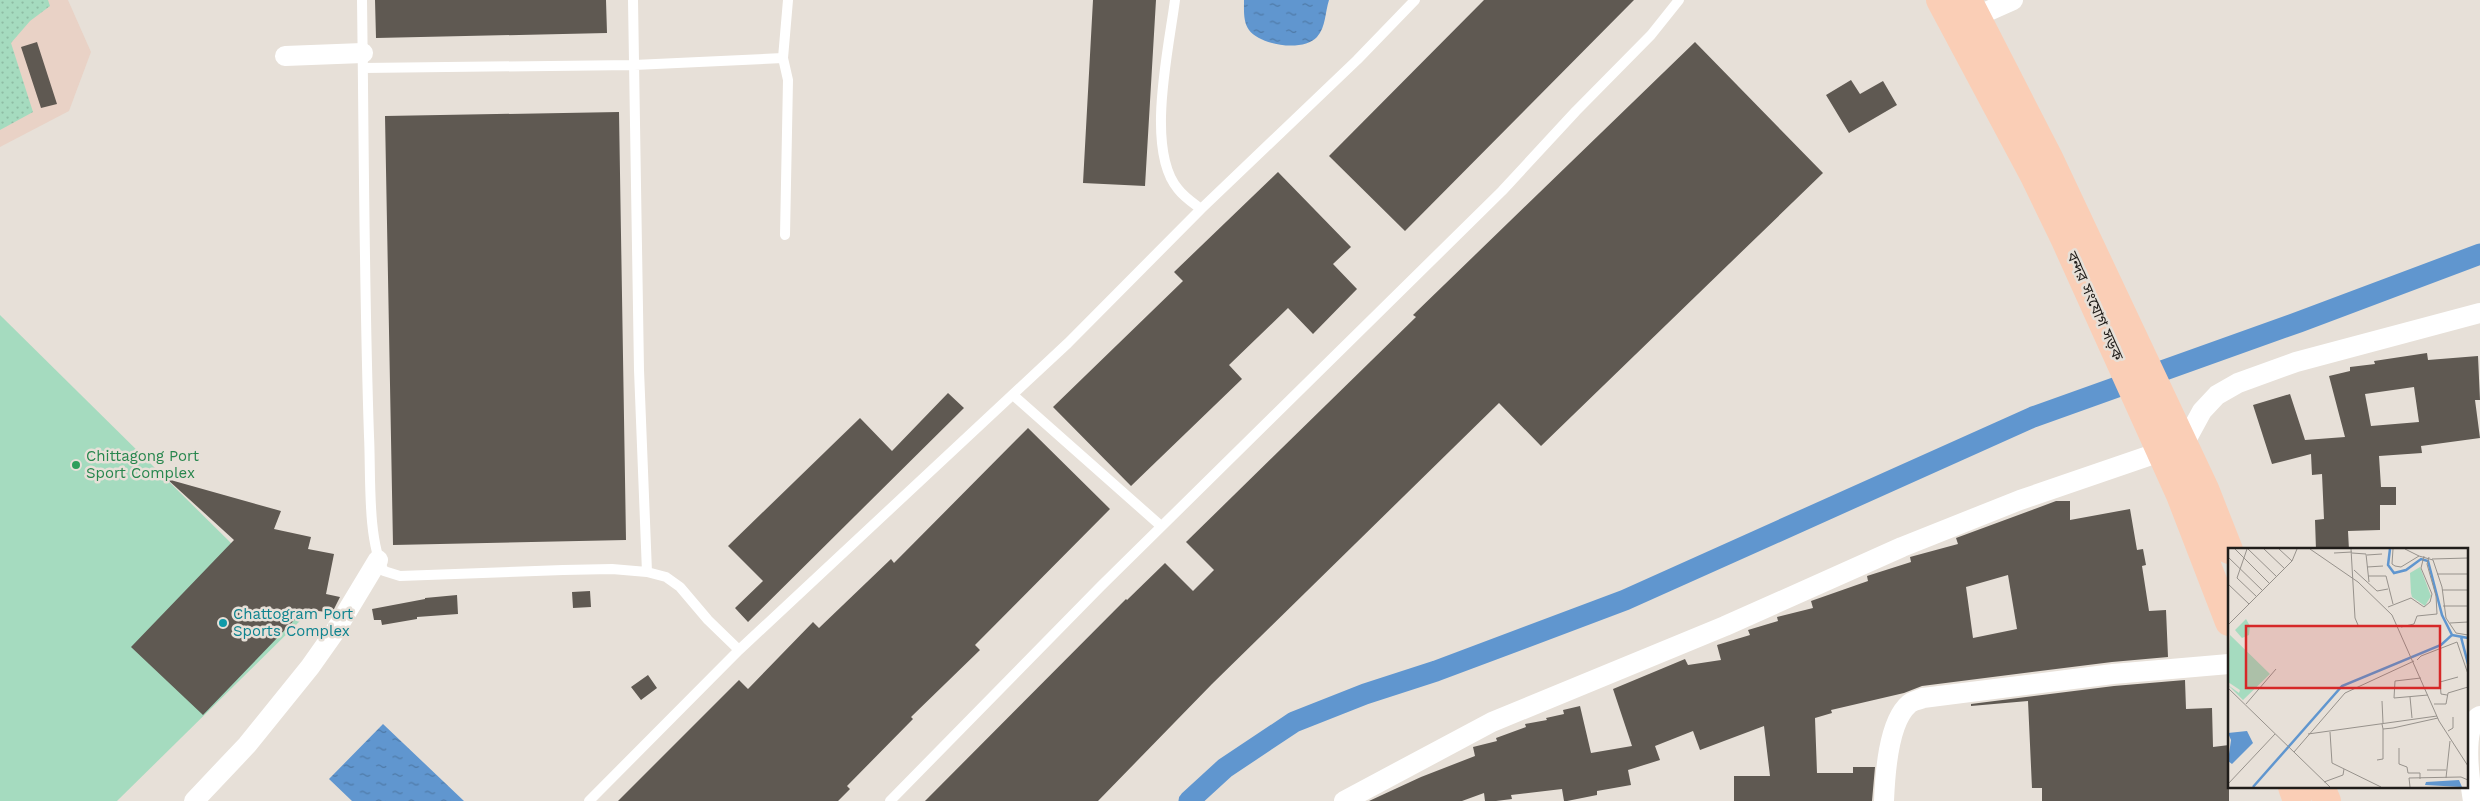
<svg xmlns="http://www.w3.org/2000/svg" width="2480" height="801" viewBox="0 0 2480 801" font-family="'Work Sans','Noto Sans Bengali',sans-serif">
  <style>
    .education { fill: #e9d2c6 }
    .green { fill: url(#green-dots) }
    .pitch { fill: #a5dbbf }
    .water { fill: url(#water-ripples) }
    .lines { fill: none; stroke-linecap: round; stroke-linejoin: round }
    .canal { stroke: #6096cf; stroke-width: 21 }
    .building { fill: #5f5952; fill-rule: evenodd }
    .service { stroke: #fff; stroke-width: 10 }
    .minor { stroke: #fff; stroke-width: 20 }
    .trunk { stroke: #faceb6; stroke-width: 28 }
    .leisure-dot { fill: #2e9e5b; stroke: #e7e0d8; stroke-width: 2 }
    .culture-dot { fill: #0f9aa8; stroke: #e7e0d8; stroke-width: 2 }
    .labels { text-anchor: middle; dominant-baseline: central; stroke-width: 5; stroke-linejoin: round; paint-order: stroke }
    .street-label { font-size: 15px; fill: #201d1a; stroke: #e7e0d8 }
    .leisure-label { font-size: 15px; fill: #27864d; stroke: #e7e0d8; text-anchor: start }
    .culture-label { font-size: 15px; fill: #0d838f; stroke: #e7e0d8; text-anchor: start }
    .inset-river { fill: none; stroke: #6096cf; stroke-width: 2.5 }
    .inset-road { fill: none; stroke: #97928c; stroke-width: 1 }
    .view { fill: #d62828; fill-opacity: 0.15; stroke: #d62828; stroke-width: 2.5 }
    .inset-edge { fill: none; stroke: #201d1a; stroke-width: 2.5 }
  </style>
  <defs>
    <pattern id="green-dots" width="8" height="8" patternUnits="userSpaceOnUse" patternTransform="scale(1.25)"><rect width="8" height="8" fill="#a5dbbf"/><path d="M2 2h.1M6 6h.1" fill="none" stroke="#8ebca4" stroke-width="1.8" stroke-linecap="round"/></pattern>
    <pattern id="water-ripples" width="26" height="14" patternUnits="userSpaceOnUse" patternTransform="scale(1.25)"><rect width="26" height="14" fill="#6096cf"/><path d="M2 4q2-2 4 0t4 0M15 11q2-2 4 0t4 0" fill="none" stroke="#4f7aa7"/></pattern>
  </defs>
  <rect width="100%" height="100%" fill="#e7e0d8"/>
  <!-- education -->
  <path class="education" d="M0,0H68L91,52L69,111L0,147Z"/>
  <!-- green -->
  <path class="green" d="M0,0H48L50,6L30,21L11,43L33,112L0,130Z"/>
  <!-- pitch -->
  <path class="pitch" d="M0,315L305,616L117,801H0Z"/>
  <!-- water -->
  <path class="water" d="M1244,0H1329C1325,12 1326,27 1317,37C1304,52 1261,46 1249,30C1243,22 1244,10 1244,0Z
    M383,724L464,801H352L329,779Z"/>
  <g class="lines">
    <!-- canal -->
    <path class="canal" d="M1189,801L1225,768L1294,722L1365,694L1436,671L1625,600L2033,417L2299,322L2480,254"/>
  </g>
  <!-- building -->
  <path class="building" d="M375,0H606L607,33L376,38Z
    M1093,0H1156L1145,186L1083,183Z
    M1484,0H1634L1405,231L1329,156Z
    M37,42L57,104L41,108L21,47Z
    M1695,42L1823,173L1541,446L1499,403L1212,684L1098,801H925L1126,599L1127,600L1165,563L1193,591L1214,570L1186,542L1416,317L1413,315Z
    M1851,80L1860,94L1883,81L1897,105L1849,133L1826,95Z
    M619,112L626,540L393,545L385,116Z
    M1278,172L1351,247L1333,264L1357,289L1313,334L1288,308L1229,365L1242,379L1131,486L1053,407L1183,281L1174,272Z
    M2427,353L2428,360L2478,356L2480,400H2475L2480,438L2421,446L2422,453L2379,456L2381,487H2396V505H2380V530L2348,531L2349,550H2316L2315,520L2324,519L2322,474L2312,475L2311,454L2272,464L2253,405L2290,394L2305,440L2345,437L2329,376L2350,371V367L2375,364L2374,361ZM2414,387L2419,422L2371,426L2365,394Z
    M948,393L964,408L748,622L735,608L763,581L728,546L860,418L892,451Z
    M1028,428L1110,509L975,645L980,650L911,717L913,719L847,786L850,789L838,801H618L739,680L748,689L813,622L819,628L891,559L894,563Z
    M167,479L281,511L274,529L311,537L308,549L334,554L326,594L340,597L332,613L305,609L203,715L131,647L234,540Z
    M2056,501H2070V520L2130,509L2137,550L2143,549L2146,565L2142,566L2149,611L2166,610L2168,657L2112,662L1922,686L1904,693L1831,710L1832,713L1815,718L1817,773H1853V767H1875L1872,801H1734V776H1770L1764,726L1700,750L1693,731L1655,746L1660,760L1628,770L1631,785L1597,791V795L1567,801H1564L1562,789L1511,795L1512,799L1496,801H1485L1484,793L1462,801H1369L1421,777L1475,756L1473,747L1497,741L1496,738L1526,727L1525,724L1547,720L1546,718L1564,714L1563,710L1580,706L1591,753L1632,746L1613,689L1685,659L1688,665L1721,660L1717,645L1750,635L1748,630L1778,621L1777,617L1813,608L1811,601L1868,581L1867,576L1911,562L1910,557L1958,544L1956,538ZM2008,575L2017,629L1973,638L1966,587Z
    M590,591L591,607L573,608L572,592Z
    M457,595L458,614L417,617V619L382,625L381,620H374L372,609L425,599V598Z
    M648,675L657,688L641,700L631,687Z
    M2185,680L2186,709L2212,708L2213,747L2229,745V801H2042V788H2032L2028,701L1971,706V704L2114,686Z"/>
  <g class="lines">
    <!-- service -->
    <path class="service" d="M362,0C364,145 364,291 369,436C371,473 367,540 384,571L400,576L563,570L612,569L647,572L666,577L680,587L708,620L739,650
      M633,0L639,370L647,572
      M1175,0C1169,48 1145,150 1178,189C1184,197 1193,203 1201,209
      M363,68L634,65L783,58
      M785,235L788,80L783,58L788,0
      M1013,395L1161,526
      M589,801L739,650L1068,343L1201,209L1357,60L1415,0
      M890,801L1101,586L1502,191L1576,111L1651,35L1679,0"/>
    <!-- minor -->
    <path class="minor" d="M1977,16L2013,0
      M285,56L363,53
      M2184,444L2202,411L2217,395L2238,383L2296,362L2480,313
      M194,801L247,745L310,667L334,633L378,560
      M1344,801L1492,722L1725,626L1902,547L2020,500L2160,452
      M1884,801C1885,776 1888,722 1909,704C1912,701 1919,700 1923,698L2113,674L2229,664
      M2473,801C2470,783 2461,724 2480,716"/>
    <!-- trunk -->
    <path class="trunk" d="M1940,0L2034,176L2065,240L2180,495L2229,622
      M1968,0L2050,160L2205,489L2229,550
      M2292,787L2297,801
      M2321,787L2327,801"/>
  </g>
  <!-- markers -->
  <circle class="leisure-dot" cx="76" cy="465" r="5"/>
  <circle class="culture-dot" cx="223" cy="623" r="5"/>
  <g class="labels">
    <!-- street labels -->
    <g class="street-label">
      <text transform="translate(2095 306) rotate(66)">বন্দর সংযোগ সড়ক</text>
    </g>
    <!-- leisure labels -->
    <g class="leisure-label">
      <text x="86" y="456">Chittagong Port<tspan x="86" dy="17">Sport Complex</tspan></text>
    </g>
    <!-- culture labels -->
    <g class="culture-label">
      <text x="233" y="614">Chattogram Port<tspan x="233" dy="17">Sports Complex</tspan></text>
    </g>
  </g>
  <!-- overview -->
  <g transform="translate(2228 548)">
    <rect width="240" height="240" fill="#e7e0d8"/>
    <path d="M192,19L203,48L197,58L184,49L183,45L182,25ZM18,71L22,78L21,87L14,90L7,82Z" fill="#a5dbbf"/>
    <path d="M2,87L42,126L15,152L0,137L11,145L12,142L0,134Z" fill="#a5dbbf"/>
    <path d="M19,183L25,195L4,216L0,213L3,192L0,185ZM231,232L234,239L197,237L198,234Z" fill="#6096cf"/>
    <path class="inset-river" d="M224,87L240,90M233,89L240,116M25,239L114,138L213,97L224,87L214,67L200,13L193,11L178,22L166,25L160,17L162,1"/>
    <path class="inset-road" d="M7,1L42,36M19,1L9,30L29,49M20,1L49,29M36,1L57,21M51,1L64,13M82,1L130,34L164,67L211,173L240,218M123,1L127,70L130,77M165,1L164,16L167,18L173,19L191,8L205,12L214,39L218,70L228,85L240,87M177,1L191,8M106,5L124,4M124,5L138,6L141,34M139,7L154,6M0,9L35,43M204,11L240,10M139,19L155,18M126,22L149,43L160,41M209,26H240M140,28H158L165,56M0,36L21,56M214,42H240M215,58H240M160,59L183,50L196,59L202,54L204,46L193,20L196,8M222,75L240,74M0,77L64,13L69,1M173,79L186,76L189,68L209,66L208,48L199,16L201,9M189,112L193,108L229,94L240,126M193,130L167,133L166,150L200,147M0,140L102,239M219,147L213,146L212,134L230,129M182,149L184,170M154,153L155,175M18,156L48,121M206,156H218L220,145L240,139M154,176L155,181L165,180L210,170M220,183L225,180V169M102,184L104,215L153,239M80,186L209,168M171,200V216L179,219L180,225H192V231M66,204L117,145L186,113M149,212L155,211V181M199,222H218M218,230L222,193M96,234L115,227L116,221M0,236L47,186M182,239L181,230L233,229L240,232"/>
    <path class="view" d="M18,78H212V140H18Z"/>
    <rect width="240" height="240" class="inset-edge"/>
  </g>
</svg>
